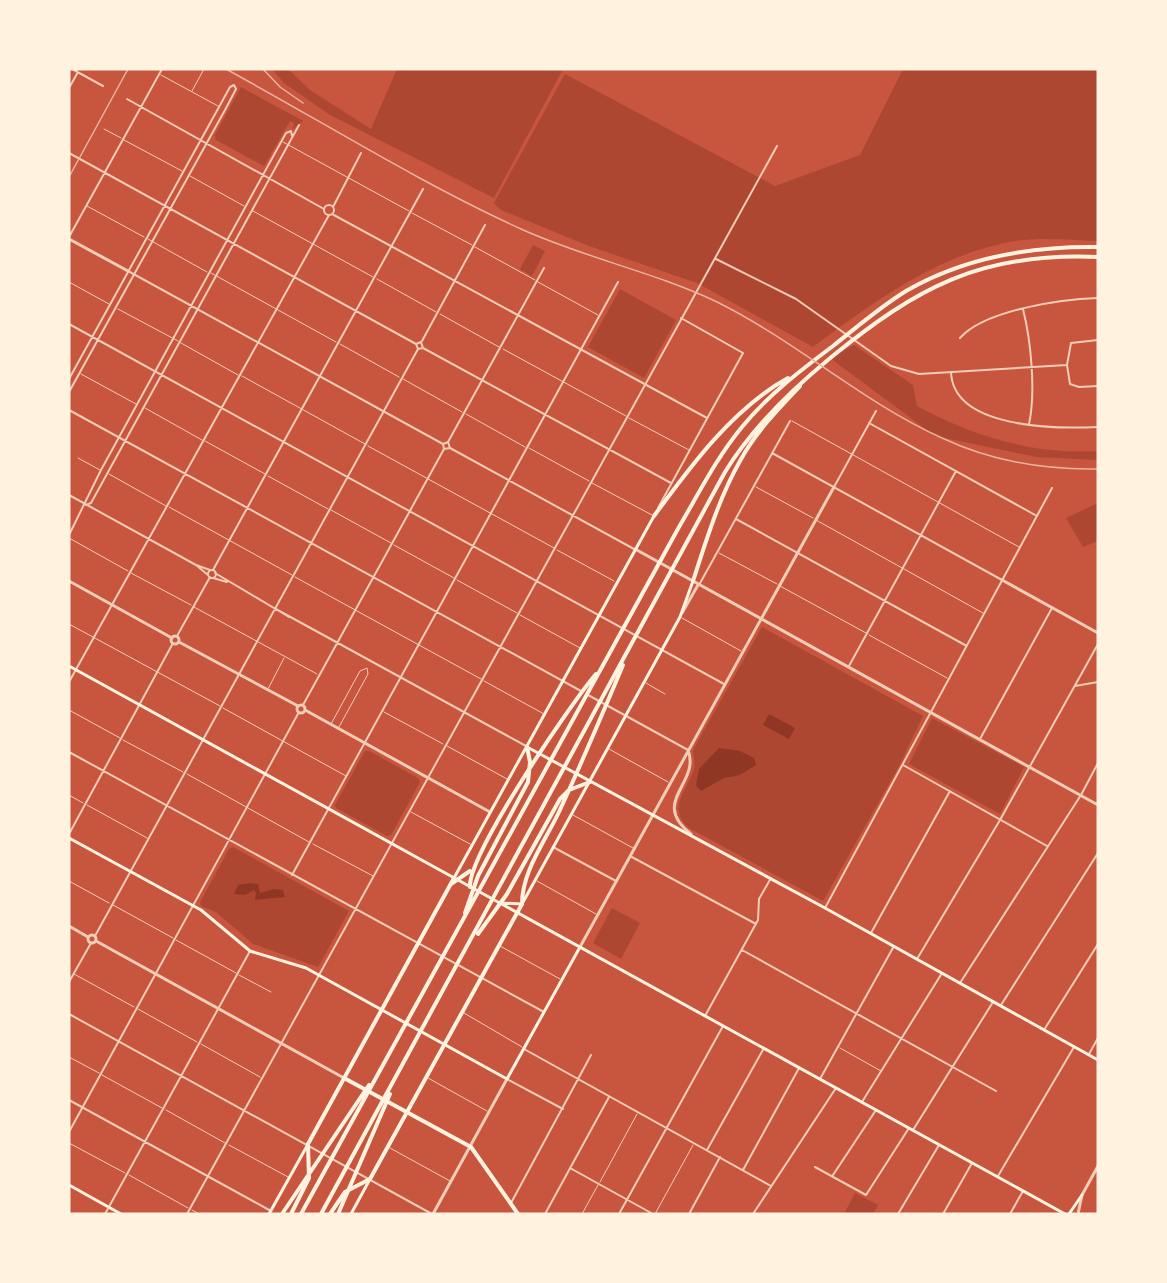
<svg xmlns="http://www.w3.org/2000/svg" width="1167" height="1283" viewBox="0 0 1167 1283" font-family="Barlow,sans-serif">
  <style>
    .green { fill: #ae4732 }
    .water { fill: #8f3625 }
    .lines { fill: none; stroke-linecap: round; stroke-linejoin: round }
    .service { stroke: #f1ccb7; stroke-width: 1 }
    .minor { stroke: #f1ccb7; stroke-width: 2 }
    .tertiary { stroke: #f1ccb7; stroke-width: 3 }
    .secondary { stroke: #fff3e0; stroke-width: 3 }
    .primary { stroke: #fff3e0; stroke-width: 4 }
    .motorway { stroke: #fff3e0; stroke-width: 4 }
    .rail { stroke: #e9b49f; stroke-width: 1.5 }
  </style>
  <rect width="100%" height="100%" fill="#c8553d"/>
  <!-- green -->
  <path class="green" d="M272,69H288L310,90L371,129L397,69H563L494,198L330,115L284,83Z
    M903,69H1098V241C1071,240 1042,237 1015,241C938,254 875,301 813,347L697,283L589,246L501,210L494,203L565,74L775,186L860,155Z
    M241,87L303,121L293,129L294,123L290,121L264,166L216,140L215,135Z
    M533,245L545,251L532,276L520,269Z
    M620,289L676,320L644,378L588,347Z
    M854,345L913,385L917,406C972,436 1034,455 1098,451V460L1036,457L935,436L830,358Z
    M1098,503V541L1083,547L1066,518Z
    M762,627L923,716L899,766L823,901L689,828C666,808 687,791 694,769C696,763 693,757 693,750Z
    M932,718L1024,767L1000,814L909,764Z
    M365,751H369L418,778L420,782L391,835L387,836L336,808L335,805Z
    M233,847L349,911L318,967L253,944L216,912L201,906L200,902L229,849Z
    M612,908L640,923L621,959L593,943Z
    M855,1193L878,1205L873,1214H844Z"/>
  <!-- water -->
  <path class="water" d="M769,714L795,728L789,739L763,725Z
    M719,748L740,751L754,758L756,765L740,775L724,778L701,791L696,785L699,769Z
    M250,883L258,884L260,893L274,889L283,890L285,897L255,900L256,893L254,890L245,895L234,894L238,885Z"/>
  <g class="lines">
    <!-- service -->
    <path class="service" d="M161,75L218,106
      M192,91L204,69
      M104,129L121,138
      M124,140L182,171
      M283,142L409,211
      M190,176L244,206
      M87,206L144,237
      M253,211L373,277
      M412,213L472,245
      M148,239L207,272
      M475,247L535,280
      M211,273L336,342
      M377,279L436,312
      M69,282L109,304
      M538,282L598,315
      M118,309L178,341
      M440,314L499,347
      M181,343L238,375
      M340,344L399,377
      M503,349L626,416
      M81,374L136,404
      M242,376L365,444
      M403,379L462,412
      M145,408L202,440
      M466,414L525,447
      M629,418L689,450
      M792,421L1019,547
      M205,441L265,474
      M368,446L554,548
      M529,448L589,481
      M78,458L100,470
      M109,474L166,506
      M268,476L328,509
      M592,483L652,515
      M756,487L813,518
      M169,507L292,575
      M331,510L391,543
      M816,520L983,613
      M69,538L128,571
      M394,545L454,578
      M557,550L614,581
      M719,553L777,584
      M131,573L191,605
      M295,577L481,679
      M457,580L517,613
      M780,586L866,633
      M194,607L317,674
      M520,615L580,648
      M682,618L741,651
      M69,624L220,706
      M869,635L947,678
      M484,681L544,714
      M646,683L665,694
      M268,689L284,658
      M223,708L346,776
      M69,710L120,738
      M384,712L443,744
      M331,724L360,671L367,668L368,674L339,727
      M123,740L183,772
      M447,746L507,779
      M609,749L668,782
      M187,774L309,842
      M69,795L83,803
      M87,805L147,838
      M411,812L470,844
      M573,815L633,848
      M313,844L373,876
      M69,881L109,903
      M537,881L596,914
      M113,905L173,938
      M176,940L236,973
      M500,946L560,979
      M74,974L134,1007
      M239,975L271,992
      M138,1009L197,1042
      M464,1013L522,1047
      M201,1044L260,1077
      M840,1048L881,1071
      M69,1057L99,1073
      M102,1075L162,1108
      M428,1078L487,1111
      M166,1110L225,1143
      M69,1143L125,1173
      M229,1145L288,1177
      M390,1148L450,1181
      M129,1175L188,1208
      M600,1182L637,1114
      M192,1210L199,1214
      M582,1214L598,1185
      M655,1214L693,1145"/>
    <!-- minor -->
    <path class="minor" d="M72,69L103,86
      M69,88L78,72
      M127,99L324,209
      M69,153L416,344
      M324 210a5 5 0 1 1 10 0a5 5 0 1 1-10 0Z
      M333,207L361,153
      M332,214L707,418
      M69,237L162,69
      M716,259L796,299L891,366L919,374L1067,365
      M128,271L443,444
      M1023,309C1031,341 1036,392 1029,424
      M69,324L724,684
      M960,338C985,310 1062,299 1098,298
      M1098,340L1071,343L1067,365L1070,384L1079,387L1098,386
      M422,341L485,225
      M423,348L671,483
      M951,372C953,429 1057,429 1098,427
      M69,379L230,87L234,85L236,89L225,110L69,392
      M69,410L581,691
      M869,423L1037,516
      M448,442L544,268
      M450,448L634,549
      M772,453L1002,580
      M834,487L876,411
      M69,495L196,565L210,570
      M86,505L91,503L299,125
      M658,508L743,353L681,318
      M736,519L965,645
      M69,535L101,470L286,133L291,131L292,136
      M196,565L208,575
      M213,570L423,189
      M208 574a4 4 0 1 1 8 0a4 4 0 1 1-8 0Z
      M215,573L289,617
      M213,578L227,582
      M699,585L790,421
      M274,608L526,746
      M177,636L210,577
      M849,666L956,471
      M69,682L329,215
      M1075,686L1098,682
      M588,695L688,750
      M303,705L444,449L443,444L448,442L450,448L444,449
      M980,739L1052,608
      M69,752L544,1012
      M903,765L1047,846
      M69,834L173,643
      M553,847L616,881
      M630,856L756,924
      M292,875L618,282
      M825,908L1052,488
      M871,933L950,791
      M95,936L418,349L423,348L421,342L416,344L418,349
      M742,950L996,1091
      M917,959L1000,820L1098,644
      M69,982L91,943
      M960,983L1081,795L1098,763
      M1001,1005L1098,853
      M69,1014L432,1214
      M705,1016L758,920L759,899L771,878
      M1044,1030L1098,944
      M524,1049L771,1186
      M1089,1054L1098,1038
      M507,1079L563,1109
      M820,1079L894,946
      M69,1100L271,1211
      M862,1102L942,973
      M913,1130L993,1002
      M69,1132L299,712
      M707,1150L764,1048
      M815,1167L866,1195L909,1128
      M570,1168L653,1214
      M743,1170L799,1068
      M833,1175L876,1110
      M998,1176L1074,1047
      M511,1203L591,1055
      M105,1214L250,951
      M187,1214L777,146
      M545,1214L609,1097
      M619,1214L723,1026
      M689,1214L720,1157
      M753,1214L836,1088
      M898,1214L939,1145
      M943,1214L972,1163
      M1010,1214L1023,1191"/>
    <!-- tertiary -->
    <path class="tertiary" d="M69,239L128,271
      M635,549L1098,805
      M1002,580L1098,633
      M69,581L172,638
      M682,613L698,585
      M171 640a4 4 0 1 1 8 0a4 4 0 1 1-8 0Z
      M179,642L298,706
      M297 709a4 4 0 1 1 8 0a4 4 0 1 1-8 0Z
      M305,710L490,812
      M688,750C701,784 649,801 691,834
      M69,926L88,937
      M88 939a4 4 0 1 1 8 0a4 4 0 1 1-8 0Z
      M96,941L344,1078
      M580,947L834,487
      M433,1214L507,1079
      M1078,1214L1082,1195L1098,1166"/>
    <!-- secondary -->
    <path class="secondary" d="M69,666L1065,1214
      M527,747L825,908L1098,1060
      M69,838L201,910L250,951L306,968L507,1079L580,947
      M454,878L654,516
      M500,903L522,904L680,617L693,581
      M69,1185L121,1214
      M269,1214L307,1146
      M351,1214L370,1179
      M1069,1214L1082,1195"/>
    <!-- primary -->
    <path class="primary" d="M344,1078L471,1147L518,1214
      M308,1144L454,878
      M370,1179L522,904"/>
    <!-- motorway -->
    <path class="motorway" d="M654,516C690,467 733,408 788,378
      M693,581C706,541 719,498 740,461C755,433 778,409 800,386
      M451,884L470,871
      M470,887C468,854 571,703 596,674
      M522,904C522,872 544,843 558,814C581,765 602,715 623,665
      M465,913L478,876L528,782L530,762L527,747
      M478,934L507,894L560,799L569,790L590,782
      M282,1214L369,1085
      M291,1214L309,1178L308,1144
      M301,1214L679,527C699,493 717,457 742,427C768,395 801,370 833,346C857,327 880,307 906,291C965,257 1030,246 1098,247
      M321,1214L725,472C752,428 789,392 829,359C917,287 981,252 1098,257
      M330,1214L345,1192L370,1179
      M338,1214L390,1094"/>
    <!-- rail -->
    <path class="rail" d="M226,69C323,122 420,183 521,229C585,258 654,272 717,302C796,341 862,402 942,438C991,461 1044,470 1098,469
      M263,69L280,87L303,103
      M69,177L128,69"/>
  </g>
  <!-- border -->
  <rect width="1167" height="1283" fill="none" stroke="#fff3e0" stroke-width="141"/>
</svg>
